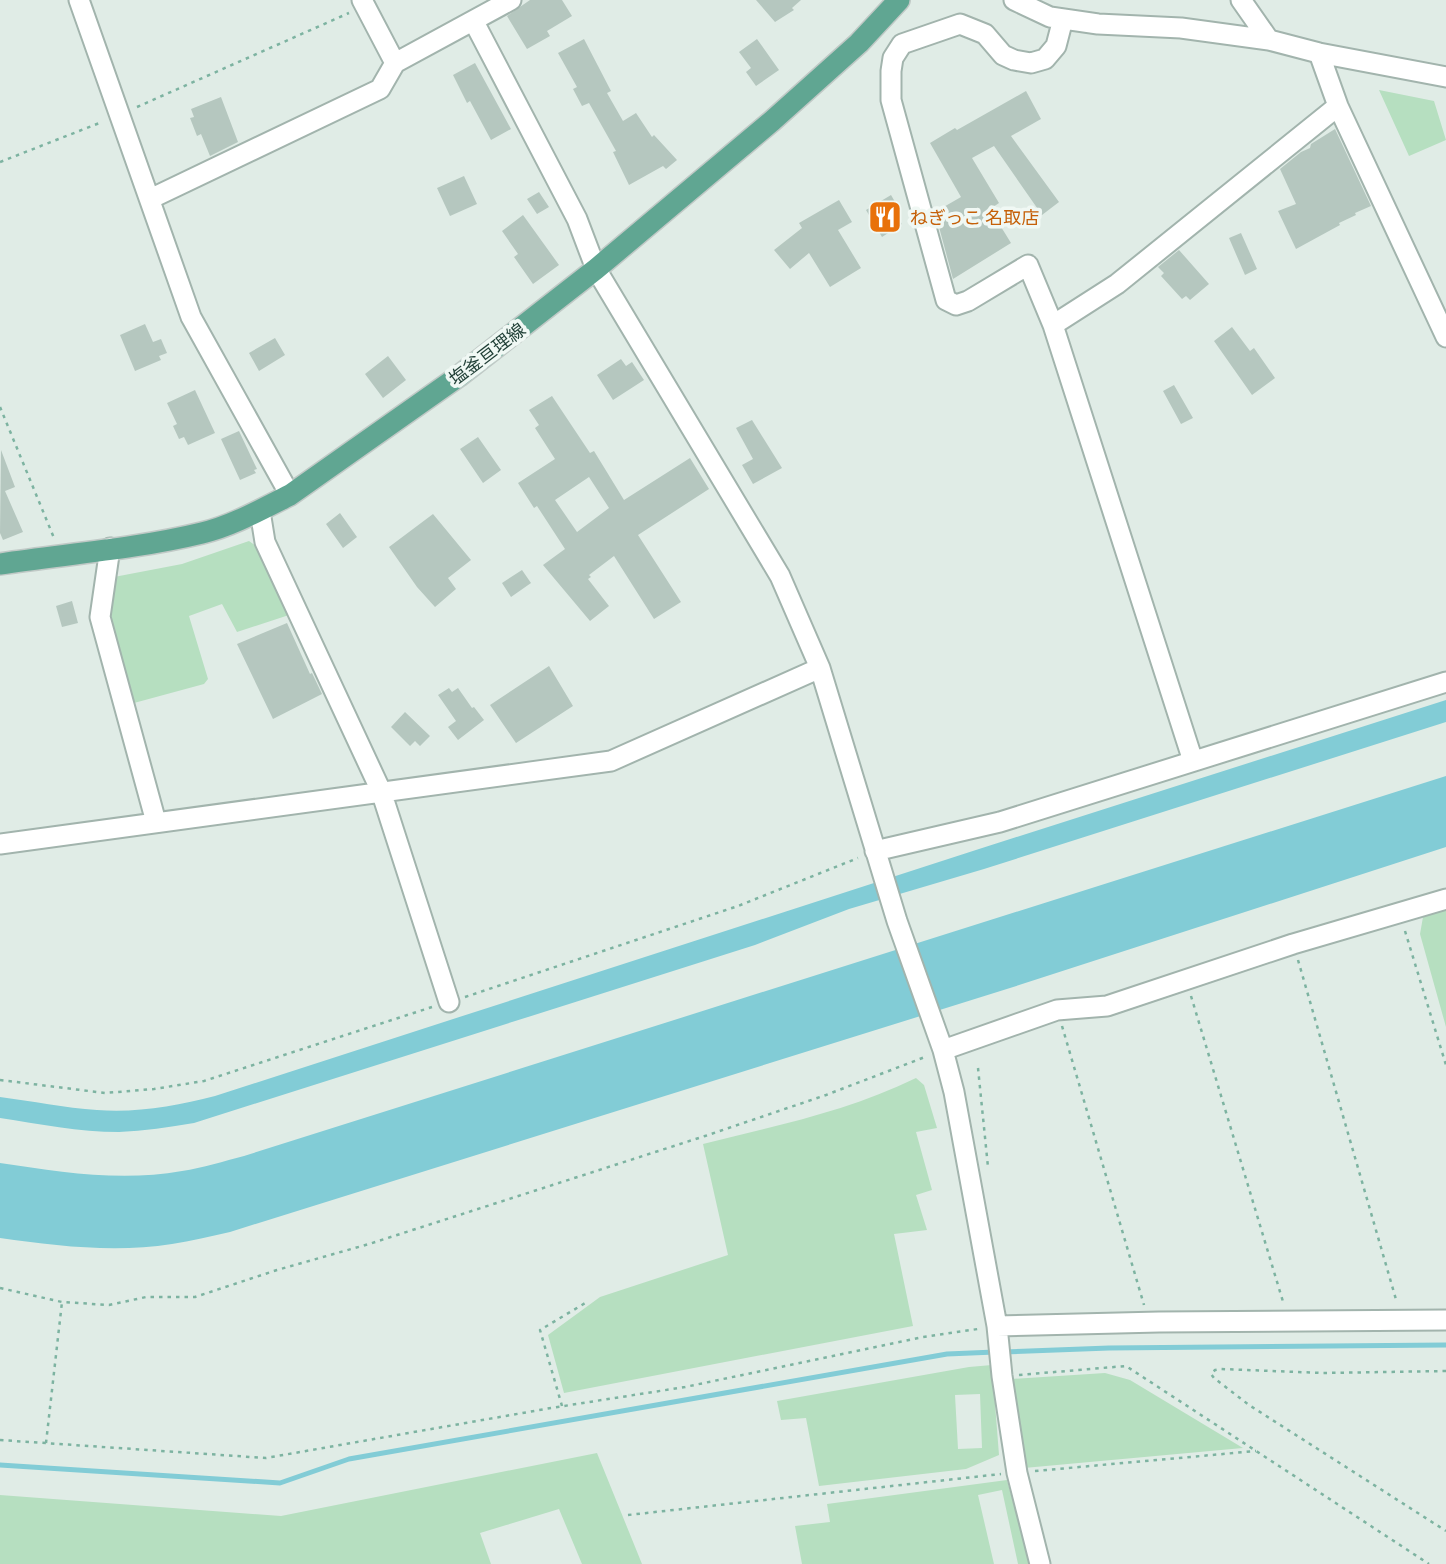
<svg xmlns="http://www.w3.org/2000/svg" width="1446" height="1564" viewBox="0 0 1446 1564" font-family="'Titillium Web','Noto Sans JP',sans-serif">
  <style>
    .green { fill: #b6dfc0; fill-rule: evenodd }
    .water { fill: #82ccd6 }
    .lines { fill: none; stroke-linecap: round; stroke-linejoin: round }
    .stream { stroke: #82ccd6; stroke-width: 5 }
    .building { fill: #b5c7bf; fill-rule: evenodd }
    .minor-casing { stroke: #a2b4ad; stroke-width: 23 }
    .major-casing { stroke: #c0c9c6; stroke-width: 24 }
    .path { stroke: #7db3a1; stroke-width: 2.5; stroke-dasharray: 3.5 5; stroke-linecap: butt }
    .minor { stroke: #fff; stroke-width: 19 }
    .major { stroke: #60a692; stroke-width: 21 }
    .labels { text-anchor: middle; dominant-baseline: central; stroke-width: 7; stroke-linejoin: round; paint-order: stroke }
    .food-label { font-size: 18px; fill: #c56008; stroke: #f0f8f4; text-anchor: start }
    .street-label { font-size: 18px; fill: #1f3e35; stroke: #f0f8f4 }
  </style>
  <rect width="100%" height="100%" fill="#e0ece6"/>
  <!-- green -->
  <path class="green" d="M1379,90L1434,101L1446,140L1409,156Z
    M249,541L256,546L289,615L237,632L222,604L189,616L208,679L204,684L134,703L126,696L108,629L114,577L182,564Z
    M1446,909V1027L1420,934L1423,917Z
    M916,1078L924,1085L937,1128L916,1132L932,1190L916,1195L927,1230L894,1234L913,1326L564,1393L548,1335L600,1297L728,1255L703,1144C775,1126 849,1111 916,1078Z
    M992,1365L999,1455L966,1469L819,1486L806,1418L781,1420L777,1401L969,1367ZM980,1394L982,1448L958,1449L955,1395Z
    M1105,1373L1130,1380L1243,1448L1024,1468L1011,1379Z
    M597,1453L642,1564H582L559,1509L480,1533L491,1564H0V1495L281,1516Z
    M1007,1480L1030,1564H1018L1002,1490L978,1495L994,1564H802L795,1526L830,1522L827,1504Z"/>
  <!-- water -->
  <path class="water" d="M1446,700V722L984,869L849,909L755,945L194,1123C169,1127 144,1131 119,1132C79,1132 39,1124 0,1118V1097C32,1101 65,1108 97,1110C137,1113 177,1106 215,1096L979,849Z
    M1446,776V847L1010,988L230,1232C211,1236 191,1241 172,1244C115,1253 56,1246 0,1238V1163C60,1172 121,1182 182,1171C203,1168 224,1161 244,1156Z"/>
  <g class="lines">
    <!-- stream -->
    <path class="stream" d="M1004,1352L1109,1348L1446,1345
      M0,1465L280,1483L349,1459L947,1354L995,1352"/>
  </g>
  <!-- building -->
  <path class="building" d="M530,0H562L572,16L547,31L550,36L527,49L507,16Z
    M756,0H801L792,8L794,10L775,22Z
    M584,39L611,91L607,93L623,121L636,113L652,137L654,135L677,160L666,169L663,166L629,185L613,152L616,151L589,103L582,106L573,89L577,87L558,53Z
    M757,39L779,70L756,86L746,72L751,68L739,52Z
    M475,63L511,129L491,140L470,101L467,103L453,75Z
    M1026,91L1041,119L1011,136L1059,202L1042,215L994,146L972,158L999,203L990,209L1011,243L953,279L935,212L961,197L930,143L955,128L957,130Z
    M221,97L238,142L210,156L201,134L197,136L190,118L194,117L191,109Z
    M1335,129L1371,206L1355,213L1356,215L1339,223L1340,225L1296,249L1278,211L1296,204L1280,169L1301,152L1310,148L1311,144Z
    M464,176L477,204L450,216L437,188Z
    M539,192L549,207L537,214L527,199Z
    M891,195L898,207L893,210L902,224L882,237L866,210Z
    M839,200L852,222L838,230L861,268L830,287L809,253L790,269L774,250L802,228L799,223Z
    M523,215L559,265L533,284L514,257L518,254L502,231Z
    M1241,233L1257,269L1245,275L1229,238Z
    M1179,250L1209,284L1190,300L1186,296L1182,299L1161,276L1164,273L1158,267Z
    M145,324L153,342L161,339L167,353L159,356L161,360L135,371L120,335Z
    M1232,327L1250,351L1254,348L1275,378L1252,395L1214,341Z
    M275,338L285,355L259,371L249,353Z
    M388,356L406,380L383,398L365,374Z
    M621,359L626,366L632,362L644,380L613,400L597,375Z
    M1174,385L1193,418L1181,424L1163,391Z
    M195,390L215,433L188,445L184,437L179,439L173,426L177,424L167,403Z
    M552,396L590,453L594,451L624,500L690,458L709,489L638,535L681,602L654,619L614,556L589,575L591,577L588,579L609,606L590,621L543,565L565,549L537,506L534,508L518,483L555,459L535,428L539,425L529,410ZM589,477L609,508L577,532L555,500Z
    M752,420L782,468L753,484L742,465L753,459L736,428Z
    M239,431L257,469L254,470L256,473L240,480L221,439Z
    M478,437L501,470L483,483L460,449Z
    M1,450L15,487L5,491L23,532L3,540L0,533Z
    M340,513L357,537L343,548L326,524Z
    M433,514L471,560L448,578L456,589L435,607L417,587L389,547Z
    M522,570L531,583L511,597L502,583Z
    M72,601L78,623L62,627L56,606Z
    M287,623L310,674L312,673L322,694L273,719L237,644Z
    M549,666L573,706L516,743L490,705Z
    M449,688L452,692L458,688L472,708L474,707L484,720L458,740L448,727L456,721L438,695Z
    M405,712L430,736L420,746L415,741L410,746L391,727Z"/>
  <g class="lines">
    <defs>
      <path id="minor" d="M79,0L191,317L290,495
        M362,0L395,63L511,0
        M1014,0L1050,17L1098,24L1181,28L1269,40L1319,53L1446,77
        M1241,0L1269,40
        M1063,19L1056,46L1045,59L1031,63L1014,60L1003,55L985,34L960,24L902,44L893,58L891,71V100L946,300L956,305L968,301L1028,265L1053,325L1193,761
        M474,22L577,219L596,269L780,576L820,668L897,921L943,1050L954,1092L997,1326L1002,1376L1017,1473L1040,1564
        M1319,53L1338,106L1446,337
        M150,199L380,89L395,63
        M1053,325L1117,284L1338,106
        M260,511L265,542L381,791L449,1002
        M110,548L100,617L156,822
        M0,844L611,761L820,668
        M875,851L1000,822L1446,682
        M943,1050L1057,1010L1107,1006L1293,944L1446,899
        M997,1326L1159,1322L1446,1320"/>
      <path id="major" d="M0,564C67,554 136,549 202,533C232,526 262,509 290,495L459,376L596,269L772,121L859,43L899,0"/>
    </defs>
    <!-- minor casing -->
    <use href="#minor" class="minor-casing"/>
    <!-- major casing -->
    <use href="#major" class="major-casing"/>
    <!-- path -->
    <path class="path" d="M137,107L349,13
      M0,162L102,122
      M0,407L54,538
      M1405,931L1446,1065
      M1298,960L1397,1303
      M1191,996L1284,1305
      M465,997L738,906L858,858
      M1062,1026L1144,1305
      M978,1068L988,1167
      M0,1080L105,1093L154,1089L204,1081L432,1007
      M0,1288L62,1302L109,1305L146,1297H195L277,1270L369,1244L705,1136L826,1095L925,1057
      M1446,1371L1323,1373L1221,1369L1215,1370L1211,1374L1214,1378L1249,1405L1446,1531
      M1019,1375L1126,1366L1429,1564
      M562,1406L540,1330L587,1302
      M0,1440L266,1458L551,1408L685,1387L923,1337L978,1329
      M46,1443L62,1302
      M1035,1471L1256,1451
      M628,1515L1001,1474"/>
    <!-- minor -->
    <use href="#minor" class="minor"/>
    <!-- major -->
    <use href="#major" class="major"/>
  </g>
  <!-- icons -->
  <defs>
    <symbol id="restaurant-square" viewBox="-11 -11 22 22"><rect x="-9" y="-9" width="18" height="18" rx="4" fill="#e8710a" stroke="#f0f8f4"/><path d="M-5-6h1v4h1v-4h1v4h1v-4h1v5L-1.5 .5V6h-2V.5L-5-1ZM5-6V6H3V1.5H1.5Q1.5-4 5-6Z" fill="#fff"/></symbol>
  </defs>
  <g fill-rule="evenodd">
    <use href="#restaurant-square" x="866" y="198" width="38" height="38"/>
  </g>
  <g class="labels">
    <!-- food labels -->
    <g class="food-label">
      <text x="910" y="217">ねぎっこ 名取店</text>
    </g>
    <!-- street labels -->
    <g class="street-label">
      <text transform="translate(487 354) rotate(-37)">塩釜亘理線</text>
    </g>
  </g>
</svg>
